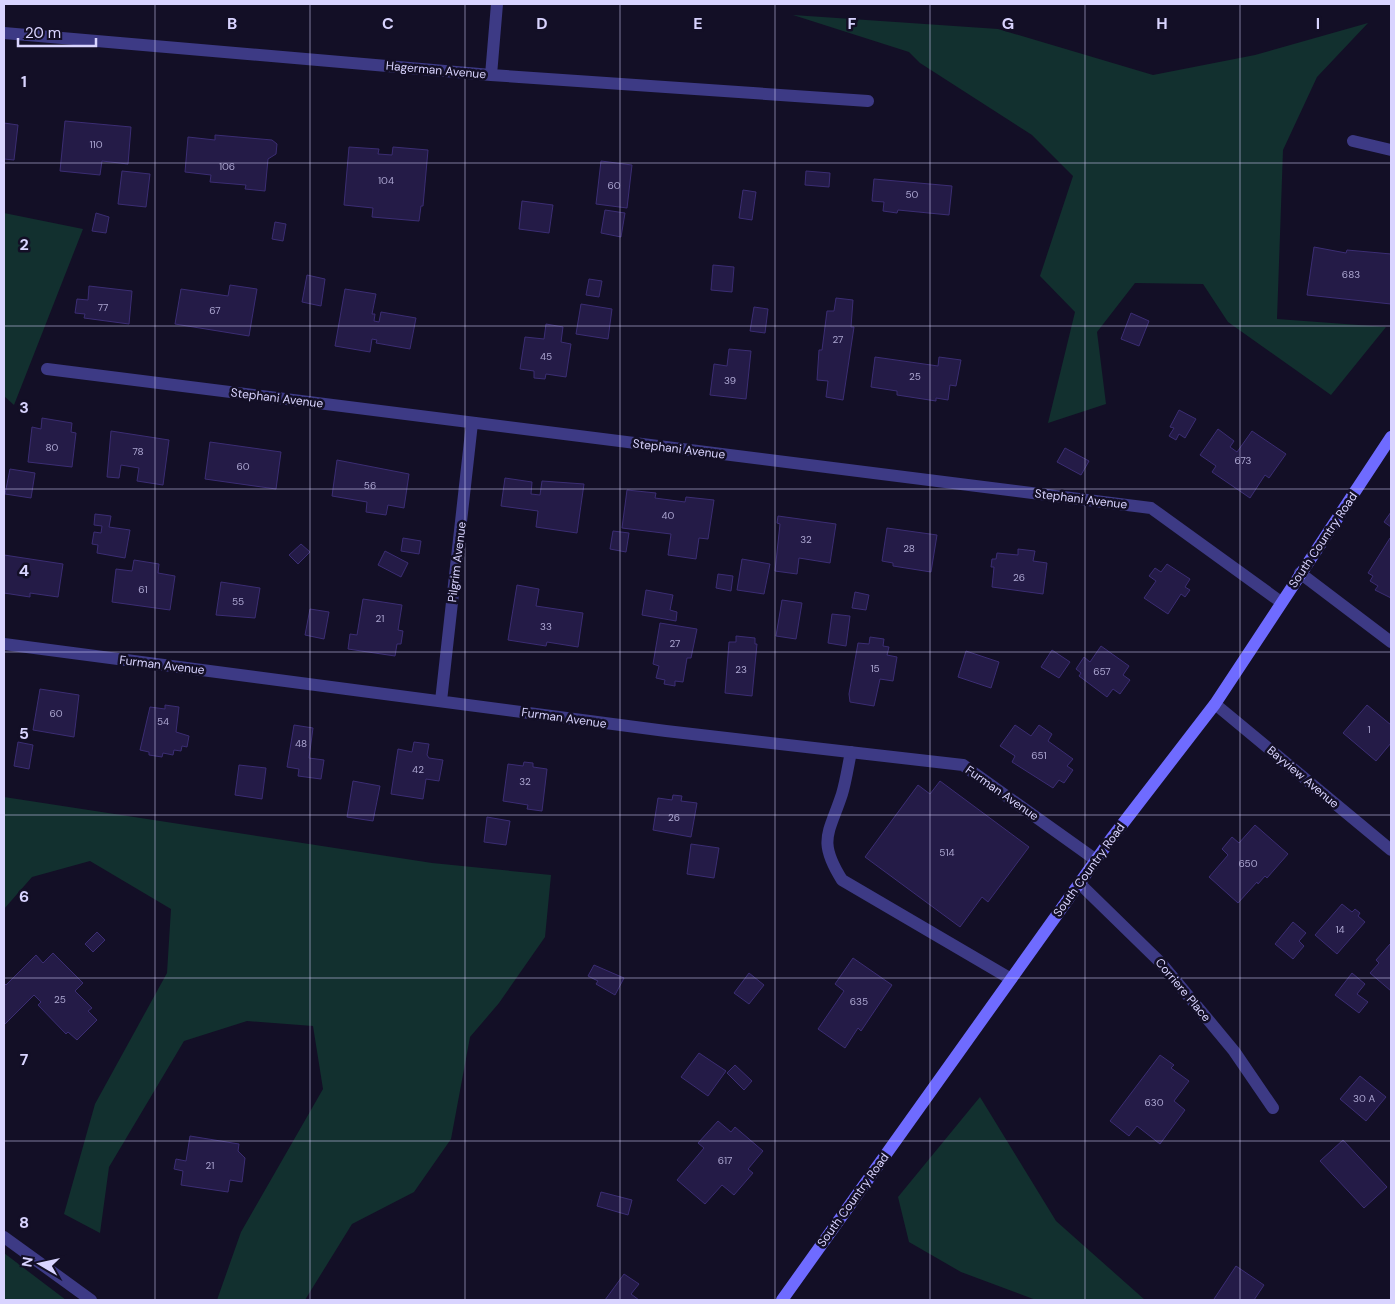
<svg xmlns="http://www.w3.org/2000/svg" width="1395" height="1304" viewBox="0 0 1395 1304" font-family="'DM Sans',sans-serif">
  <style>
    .green { fill: #12302f }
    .building { fill: #241b47; stroke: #3b2d73 }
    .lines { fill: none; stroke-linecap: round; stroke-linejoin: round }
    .lane { stroke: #3d3a85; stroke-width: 12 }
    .street { stroke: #3d3a85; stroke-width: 12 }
    .secondary { stroke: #6f6bff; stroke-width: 12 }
    .grid { fill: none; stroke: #d9d4ff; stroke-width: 1; stroke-opacity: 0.55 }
    .labels { text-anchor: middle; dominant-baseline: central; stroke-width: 5; stroke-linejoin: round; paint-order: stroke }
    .number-label { font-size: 10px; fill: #aca6d1 }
    .street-label { font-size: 12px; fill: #d9d4ff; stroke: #130f26 }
    .grid-label { font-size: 16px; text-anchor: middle; font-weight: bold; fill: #d9d4ff; stroke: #130f26; stroke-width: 5; stroke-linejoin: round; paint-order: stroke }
  </style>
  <rect width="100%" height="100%" fill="#130f26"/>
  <!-- green -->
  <path class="green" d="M793,15L998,29L1153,75L1255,55L1368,23L1317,77L1283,150L1277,319L1386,327L1331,395L1228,322L1203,284L1135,283L1097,332L1106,404L1048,423L1075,312L1040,276L1073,176L1032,135L920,63L909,52Z
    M4,213L83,229L14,405L4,396Z
    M4,797L432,863L551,875L545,937L499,1003L470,1037L451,1139L414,1192L352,1224L305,1300H217L241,1232L323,1089L313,1026L247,1021L184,1041L109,1167L100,1233L64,1214L95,1104L167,973L171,909L90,861L32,877L4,909Z
    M980,1097L1056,1221L1145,1300H1036L961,1272L909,1242L898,1197Z
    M4,1253L66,1300H4Z"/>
  <!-- building -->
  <path class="building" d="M65,121L131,127L128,164L102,161L100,175L60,171Z
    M4,123L18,125L14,160L4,159Z
    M215,135L272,140L277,144L276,154L268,159L265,191L245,189L246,185L210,182L211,175L185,172L188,137L215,140Z
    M349,147L379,149L378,154L392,155L393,147L428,150L423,206H421L419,221L372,217L373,208L344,205Z
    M601,161L632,165L627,208L596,204Z
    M122,171L150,174L146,207L118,204Z
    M806,171L830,173L829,187L805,185Z
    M874,179L952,186L949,215L898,210L897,213L883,211L884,202L872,201Z
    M743,190L756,192L752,220L739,218Z
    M522,201L553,205L549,233L519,229Z
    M605,210L625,213L621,237L601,233Z
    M96,213L109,217L106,233L92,231Z
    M275,222L286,224L283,241L272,239Z
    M1314,247L1346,253L1347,250L1391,254V304L1307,295Z
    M713,265L734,267L732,292L711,290Z
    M307,275L325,279L321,306L302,302Z
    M589,279L602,281L599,297L586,295Z
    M230,285L257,289L249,336L175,324L181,289L228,296Z
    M89,286L132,291L129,324L84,318L85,314L75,313L77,299L88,300Z
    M345,289L376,294L372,314H375L374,321L379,322L381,312L416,318L410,349L376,343L377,340L372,339L370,352L335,346Z
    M836,298L853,300L851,327H854L843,400L826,397L828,381L817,380L819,350H822L827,311H834Z
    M581,304L612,309L608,339L576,334Z
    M754,307L768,309L765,333L750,331Z
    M1131,313L1149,321L1139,346L1121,339Z
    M546,324L563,327L561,342L571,344L566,377L546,374L545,379L534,378V371L520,369L525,337L544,339Z
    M729,349L751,351L746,399L710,395L714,364L727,366Z
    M875,357L938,366L939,357L961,360L956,386L950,385L948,400L936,398V401L897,395V391L871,387Z
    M1179,410L1196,419L1185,438L1179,434L1176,440L1169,436L1174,428L1170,427Z
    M42,418L72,423L71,432L76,433L72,467L28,462L32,427L41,429Z
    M1218,429L1234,441L1230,447L1237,452L1252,431L1286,454L1269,478L1265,475L1250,498L1212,472L1216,466L1200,455Z
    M111,431L169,440L163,485L137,481L139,468L121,465L119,478L107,477Z
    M210,442L281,452L276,489L205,479Z
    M1065,448L1089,461L1081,475L1057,462Z
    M337,460L409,474L404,508L388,505L386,515L366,512L367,502L332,496Z
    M10,469L35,473L31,498L5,494Z
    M505,478L532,482L531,494L540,495L542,481L584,484L577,533L536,527L538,511L501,506Z
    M627,490L656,493L655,498L685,502L686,497L714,500L708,539L699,538L696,559L668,555L671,534L622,528Z
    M1391,512V527L1384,522Z
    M95,514L111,516L109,527L130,530L125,558L97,553L98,545L92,544L94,532L101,533L102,526L94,525Z
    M778,516L836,524L830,563L799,558L797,574L775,571L780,524L777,523Z
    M887,528L937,535L931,572L893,566V563L882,561Z
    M613,531L629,533L626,552L610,549Z
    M403,538L421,541L419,554L401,551Z
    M1390,538L1391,539V598L1375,590L1378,586L1370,581L1373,576L1368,573Z
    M301,544L310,552L298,564L289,555Z
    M1018,549L1035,551L1033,561L1047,563L1043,594L992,587L994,567H991L992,559H996L997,553L1018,555Z
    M385,551L408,563L401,577L378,565Z
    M4,555L63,564L58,597L30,593V597L4,593Z
    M742,559L770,564L764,594L737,590Z
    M134,560L159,564L158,573L175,576L170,610L112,602L116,569L132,571Z
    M1167,564L1190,579L1185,587L1190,590L1185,597L1181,594L1168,614L1144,598L1156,581L1149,576L1155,568L1161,572Z
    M718,574L733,576L731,591L716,588Z
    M221,582L260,588L255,618L216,615Z
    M517,585L539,589L536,606L583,613L578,647L547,642L546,646L508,640Z
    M646,590L673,595L670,610L677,612L676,621L642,615Z
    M855,592L869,595L866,610L852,608Z
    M363,599L402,605L398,630L403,631L401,644H397L395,656L348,649L350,634L357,635Z
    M782,600L802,603L796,639L776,636Z
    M310,609L329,612L324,639L305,635Z
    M832,614L850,616L846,646L828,643Z
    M660,623L697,629L691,658H687L683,682L675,681V686L664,684L665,680L656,678L659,666L653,664Z
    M736,636L755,638V644H757L752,696L725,693L729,642H736Z
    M870,637L884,639L883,646L889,647L887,655L897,657L893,681L880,679L874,706L850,702L849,694L858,643L869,644Z
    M1101,646L1129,666L1123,675L1130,680L1120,694L1113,689L1107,697L1079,676L1081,673L1076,669L1084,657L1090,662Z
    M1052,650L1070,662L1059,678L1041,667Z
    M966,651L999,662L991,688L958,677Z
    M40,689L79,695L74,737L33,730Z
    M165,705L179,707L176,732L189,736L187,747L182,746L181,751L174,750L173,755L163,753L162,757L149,755V752L140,750L150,707L165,709Z
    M1367,705L1391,725V743L1376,761L1343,733Z
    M294,725L313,728L309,758L324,760L321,779L298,776L299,769L287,767Z
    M1015,725L1031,736L1039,725L1052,734L1048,741L1073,759L1067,766L1073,770L1064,783L1059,780L1053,788L1012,762L1015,756L1000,746Z
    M18,742L33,745L29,769L14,766Z
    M414,742L429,744L427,755L429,758L443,760L439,781L426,779L423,799L391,794L398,749L412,752Z
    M524,762L533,763V767L547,769L542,811L527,809L528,805L503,801L508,764L523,766Z
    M239,765L266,768L262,799L235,795Z
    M353,781L380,786L373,821L347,817Z
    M940,781L1029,847L988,902L982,897L960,927L865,857L918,785L930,794Z
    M673,795L682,796L681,801L697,803L691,837L653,830L658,798L672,800Z
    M487,817L510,821L506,845L484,842Z
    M1255,825L1288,854L1267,878L1265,876L1258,884L1257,882L1238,903L1209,877L1228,855L1222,849L1232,837L1239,843Z
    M691,844L719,848L714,878L687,874Z
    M1342,904L1352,912L1355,909L1360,913L1358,916L1365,922L1337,954L1315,935Z
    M1293,922L1306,933L1299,941L1304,946L1293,959L1275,944Z
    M97,932L105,940L93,952L85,944Z
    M1390,944H1391V991L1370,973L1379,963L1376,960Z
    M53,953L83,983L75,991L92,1008L88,1011L97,1020L77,1040L68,1032L66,1034L38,1005L41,1002L34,995L4,1025V983L6,985L36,955L43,963Z
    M853,958L892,985L861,1031L858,1028L845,1048L818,1029L844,991L835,984Z
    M594,965L624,978L615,995L596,984L598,981L588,976Z
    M749,973L764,985L749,1004L734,993Z
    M1352,973L1365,984L1357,994L1368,1002L1359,1013L1335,995Z
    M699,1053L726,1071L708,1096L681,1077Z
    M1160,1055L1174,1065L1171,1068L1189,1081L1174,1101L1185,1110L1160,1144L1137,1126L1129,1136L1110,1121Z
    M735,1065L752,1081L744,1090L727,1073Z
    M1360,1076L1386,1097L1366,1121L1340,1099Z
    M718,1121L731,1132L735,1127L763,1151L748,1169L753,1173L734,1195L722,1185L705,1204L677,1180L704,1148L698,1143Z
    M190,1136L239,1144L238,1151L245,1158L242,1182L230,1180L228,1192L181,1185L183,1171L174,1169L176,1159L186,1161Z
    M1343,1140L1387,1187L1364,1208L1320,1161Z
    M601,1192L632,1200L628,1215L597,1206Z
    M1236,1266L1264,1285L1254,1300H1216L1214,1299Z
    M624,1274L639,1284L631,1294L639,1300H605Z"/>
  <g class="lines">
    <!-- lane -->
    <path class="lane" d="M1300,573L1391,642
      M851,752C848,766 846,781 842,794C829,834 817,840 842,880L1011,979"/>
    <!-- street -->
    <path class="street" d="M4,33L491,75L868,101
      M491,75L497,4
      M1353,141L1391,150
      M47,369L1151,508L1281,602
      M4,644L666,731L963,765L1096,860
      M441,701L472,423
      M1215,704L1391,850
      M1079,883L1161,963L1234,1051L1273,1108
      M4,1237L91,1300"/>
    <!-- secondary -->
    <path class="secondary" d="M782,1300L1111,839L1215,704L1391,437"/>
  </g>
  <!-- grid -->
  <path class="grid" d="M155,4V1300M310,4V1300M465,4V1300M620,4V1300M775,4V1300M930,4V1300M1085,4V1300M1240,4V1300M4,163H1391M4,326H1391M4,489H1391M4,652H1391M4,815H1391M4,978H1391M4,1141H1391"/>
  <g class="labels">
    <!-- number labels -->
    <g class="number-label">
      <text x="96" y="144">110</text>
      <text x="227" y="166">106</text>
      <text x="386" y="180">104</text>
      <text x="614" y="185">60</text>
      <text x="912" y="194">50</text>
      <text x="1351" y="274">683</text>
      <text x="103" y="307">77</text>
      <text x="215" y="310">67</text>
      <text x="838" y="339">27</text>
      <text x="546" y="356">45</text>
      <text x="915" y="376">25</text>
      <text x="730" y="380">39</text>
      <text x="52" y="447">80</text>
      <text x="138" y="451">78</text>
      <text x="1243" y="460">673</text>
      <text x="243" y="466">60</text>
      <text x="370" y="485">56</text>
      <text x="668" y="515">40</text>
      <text x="806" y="539">32</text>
      <text x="909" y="548">28</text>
      <text x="1019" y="577">26</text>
      <text x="143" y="589">61</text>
      <text x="238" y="601">55</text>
      <text x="380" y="618">21</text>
      <text x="546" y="626">33</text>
      <text x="675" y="643">27</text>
      <text x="875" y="668">15</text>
      <text x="741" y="669">23</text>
      <text x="1102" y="671">657</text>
      <text x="56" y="713">60</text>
      <text x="163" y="721">54</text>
      <text x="1369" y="729">1</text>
      <text x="301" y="743">48</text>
      <text x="1039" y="755">651</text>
      <text x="418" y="769">42</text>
      <text x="525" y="781">32</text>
      <text x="674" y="817">26</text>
      <text x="947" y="852">514</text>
      <text x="1248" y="863">650</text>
      <text x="1340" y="929">14</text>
      <text x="60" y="999">25</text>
      <text x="859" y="1001">635</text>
      <text x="1364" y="1098">30 A</text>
      <text x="1154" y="1102">630</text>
      <text x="725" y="1160">617</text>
      <text x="210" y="1165">21</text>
    </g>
    <!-- street labels -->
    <g class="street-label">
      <text transform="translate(436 70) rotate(5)">Hagerman Avenue</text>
      <text transform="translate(277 398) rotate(7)">Stephani Avenue</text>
      <text transform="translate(679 449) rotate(7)">Stephani Avenue</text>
      <text transform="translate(1081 499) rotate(7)">Stephani Avenue</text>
      <text transform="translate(1323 540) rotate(-56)">South Country Road</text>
      <text transform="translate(457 562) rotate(-83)">Pilgrim Avenue</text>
      <text transform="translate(162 665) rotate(7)">Furman Avenue</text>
      <text transform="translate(564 718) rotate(8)">Furman Avenue</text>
      <text transform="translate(1303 777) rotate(40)">Bayview Avenue</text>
      <text transform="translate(1002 793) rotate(35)">Furman Avenue</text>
      <text transform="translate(1089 870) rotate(-54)">South Country Road</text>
      <text transform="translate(1183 990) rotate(50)">Corriere Place</text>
      <text transform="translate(853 1200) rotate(-54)">South Country Road</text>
    </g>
  </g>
  <g class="grid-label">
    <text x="232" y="29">B</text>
    <text x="388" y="29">C</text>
    <text x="542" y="29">D</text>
    <text x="698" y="29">E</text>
    <text x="852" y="29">F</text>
    <text x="1008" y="29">G</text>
    <text x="1162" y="29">H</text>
    <text x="1318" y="29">I</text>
    <text x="24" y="87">1</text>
    <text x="24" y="250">2</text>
    <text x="24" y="413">3</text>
    <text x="24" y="576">4</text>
    <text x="24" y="739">5</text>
    <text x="24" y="902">6</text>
    <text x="24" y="1065">7</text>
    <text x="24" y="1228">8</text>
  </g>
  <!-- border -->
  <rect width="1395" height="1304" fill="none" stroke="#d9d4ff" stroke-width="10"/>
  <!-- north arrow -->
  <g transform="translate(40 1264) rotate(279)" stroke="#130f26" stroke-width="4" paint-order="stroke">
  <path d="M0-4L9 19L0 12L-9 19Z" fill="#d9d4ff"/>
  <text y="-8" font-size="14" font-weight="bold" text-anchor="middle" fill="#d9d4ff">N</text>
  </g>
  <!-- scale -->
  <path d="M18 38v8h78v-8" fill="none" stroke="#d9d4ff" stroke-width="2.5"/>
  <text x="25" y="38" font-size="15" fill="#d9d4ff" stroke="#130f26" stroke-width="4" paint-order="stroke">20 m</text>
</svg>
